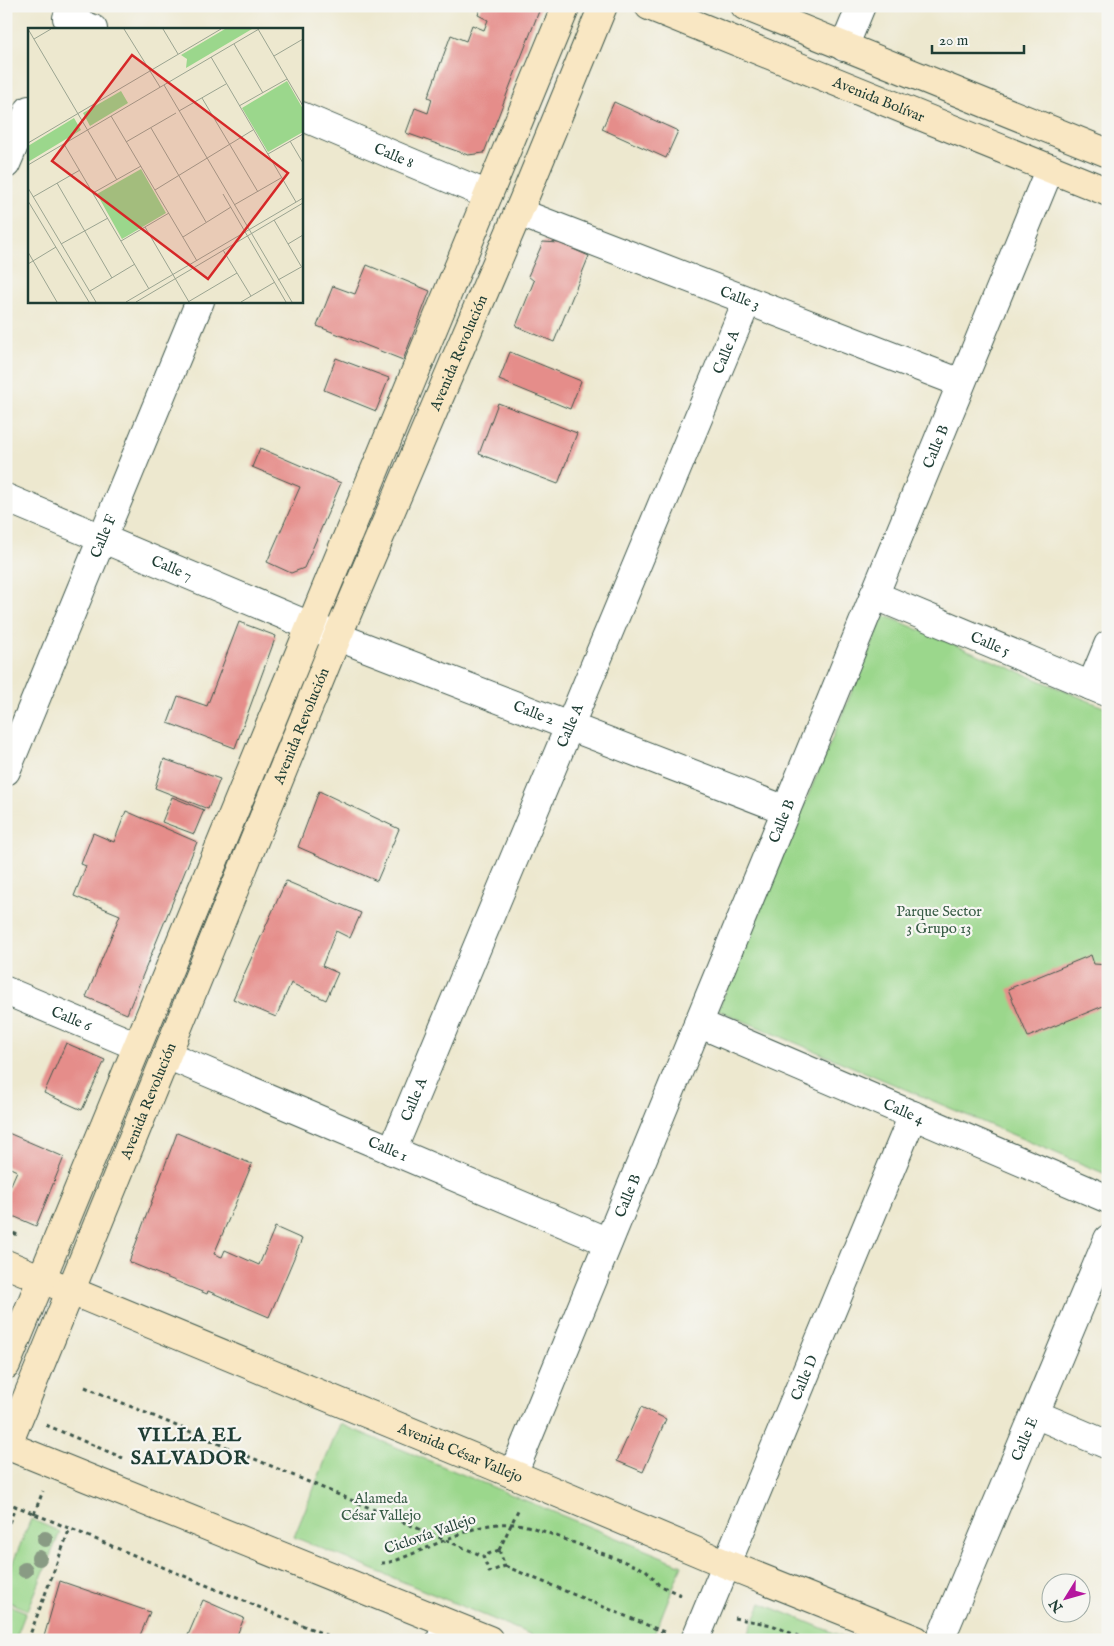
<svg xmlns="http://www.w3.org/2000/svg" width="1114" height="1646" viewBox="0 0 1114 1646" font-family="'IM FELL English',serif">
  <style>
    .green { fill: #9bd78c; stroke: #5d8a60 }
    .building { fill: #e58d8a }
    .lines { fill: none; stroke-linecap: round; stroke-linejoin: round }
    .lane-casing { stroke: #3e574b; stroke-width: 21 }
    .street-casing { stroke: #3e574b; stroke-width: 30 }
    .secondary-casing { stroke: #3e574b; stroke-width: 30 }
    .path { stroke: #3e574b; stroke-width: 3; stroke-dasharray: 4 4; stroke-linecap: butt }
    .lane { stroke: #fff; stroke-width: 19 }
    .street { stroke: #fff; stroke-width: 28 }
    .secondary { stroke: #f9e7c3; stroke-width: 28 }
    .tree { fill: #899b84 }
    .labels { text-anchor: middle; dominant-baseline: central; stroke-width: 4.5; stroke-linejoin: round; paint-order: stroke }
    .street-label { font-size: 15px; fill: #1f3d34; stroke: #f6f6f2 }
    .park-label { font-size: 15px; fill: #385c46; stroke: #f6f6f2 }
    .district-label { font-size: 20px; font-weight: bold; letter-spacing: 1px; fill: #1f3d34; stroke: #f6f6f2 }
    .inset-road { fill: none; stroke: #9ba491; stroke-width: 1 }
    .view { fill: #d62828; fill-opacity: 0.15; stroke: #d62828; stroke-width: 2.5 }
    .inset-edge { fill: none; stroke: #1f3d34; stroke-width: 2.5 }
  </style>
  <rect width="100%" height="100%" fill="#f6f6f2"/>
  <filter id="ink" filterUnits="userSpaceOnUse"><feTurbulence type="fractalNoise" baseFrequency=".02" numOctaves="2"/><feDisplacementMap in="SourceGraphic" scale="10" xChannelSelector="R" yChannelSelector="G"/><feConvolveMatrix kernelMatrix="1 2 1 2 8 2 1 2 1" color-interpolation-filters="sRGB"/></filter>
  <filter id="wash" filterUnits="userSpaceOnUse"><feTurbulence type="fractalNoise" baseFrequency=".0096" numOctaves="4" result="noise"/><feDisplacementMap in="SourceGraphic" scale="20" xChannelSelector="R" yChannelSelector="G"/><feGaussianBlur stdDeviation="1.12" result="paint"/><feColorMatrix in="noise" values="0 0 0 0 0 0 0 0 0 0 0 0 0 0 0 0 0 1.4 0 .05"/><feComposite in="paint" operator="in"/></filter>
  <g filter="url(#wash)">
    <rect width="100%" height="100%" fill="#ede8cf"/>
    <!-- green -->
    <path class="green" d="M884,615L1108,709V1175L718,1010Z
      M340,1424L682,1565L652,1640H544L294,1537Z
      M31,1519L60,1532L28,1610L6,1601V1579Z
      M761,1603L851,1640H746Z
      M6,1604L26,1612L15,1640H6Z"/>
    <g id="blocks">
      <!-- building -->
      <path class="building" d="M481,6H541L484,153L468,155L406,133L415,108L428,113L432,99L428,97L451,35L466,41L472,25L484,30L488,20L478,15Z
        M614,102L678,131L666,158L602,129Z
        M543,242L559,243L589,256L554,342L516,326L534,281L528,276Z
        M367,265L430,291L403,360L317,326L333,286L355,294Z
        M510,352L581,381L570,409L499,380Z
        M336,358L389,378L376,411L324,390Z
        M498,403L577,433L558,484L479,454Z
        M260,448L341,483L304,568L291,573L267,562L300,487L252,467Z
        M239,622L276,636L235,748L168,723L178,696L207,706Z
        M164,759L220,779L208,809L155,788Z
        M319,791L399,829L377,881L298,847Z
        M172,797L204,810L194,834L162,822Z
        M126,811L197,842L127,1014L86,997L120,915L74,896L86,866L81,864L93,833L114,842Z
        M286,881L361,913L350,938L336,931L322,966L338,973L326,1000L291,983L276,1017L233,999Z
        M1091,955L1094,964L1108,965V1004L1028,1037L1008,989Z
        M66,1043L105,1060L82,1110L44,1093Z
        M6,1132L64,1157L36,1226L6,1213V1196L17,1171L6,1166Z
        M177,1133L252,1164L214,1254L222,1257L225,1250L259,1265L275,1227L302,1239L269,1317L208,1291L207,1294L129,1262Z
        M641,1407L666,1419L643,1472L617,1461Z
        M60,1581L150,1612L138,1640H43Z
        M203,1600L244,1618L235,1640H186Z"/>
    </g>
  </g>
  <g filter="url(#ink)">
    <use href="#blocks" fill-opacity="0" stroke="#3e574b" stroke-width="1"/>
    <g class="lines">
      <defs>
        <path id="lane" d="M436,1640L443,1621"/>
        <g id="street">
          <path d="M67,18L93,29"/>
          <path d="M844,47L861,6"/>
          <path id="s1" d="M301,116L488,195"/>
          <path d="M6,164L29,110"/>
          <path id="s2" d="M518,212L961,383"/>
          <path id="s3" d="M6,498L310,626L786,810"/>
          <path id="s4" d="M874,595L1108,693"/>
          <path d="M1091,686L1108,645"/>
          <path id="s5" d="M6,771L200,301"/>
          <path id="s6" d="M6,991L137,1046"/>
          <path id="s7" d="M698,1023L1108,1199"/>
          <path id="s8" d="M167,1055L608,1242"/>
          <path id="s9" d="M392,1151L747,301"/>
          <path d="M1035,1414L1108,1445"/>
          <path id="s10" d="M513,1474L1050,168"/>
          <path id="s11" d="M695,1640L913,1115"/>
          <path id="s12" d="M940,1640L1108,1239"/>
        </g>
        <g id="secondary">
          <path id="s13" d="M649,6L1108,192"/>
          <path d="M745,6L1108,153"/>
          <path id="s14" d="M6,1264L513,1474L726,1564L916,1640"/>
          <path d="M6,1365L566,6"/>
          <path d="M6,1445L489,1640"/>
          <path id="s15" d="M6,1449L338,635L523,201L603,6"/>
        </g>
      </defs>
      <!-- lane casing -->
      <use href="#lane" class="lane-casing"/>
      <!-- street casing -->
      <use href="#street" class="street-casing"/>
      <!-- secondary casing -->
      <use href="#secondary" class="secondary-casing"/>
      <!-- path -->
      <path class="path" d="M6,1230L18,1235
        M85,1387L483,1556
        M46,1425L123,1458
        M6,1502L338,1640
        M34,1514L43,1491
        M6,1530L16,1506
        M499,1550L519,1508
        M499,1550L505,1566L489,1572L483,1556Z
        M381,1563C394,1563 406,1556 417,1552C447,1540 480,1521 513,1524C523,1524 533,1528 543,1531L646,1570L659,1585L683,1596
        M505,1566L664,1632
        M734,1618L772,1625L807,1640
        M28,1640L70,1528
        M660,1640L664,1631"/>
      <!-- lane -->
      <use href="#lane" class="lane"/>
      <!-- street -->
      <use href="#street" class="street"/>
      <!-- secondary -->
      <use href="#secondary" class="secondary"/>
    </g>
    <!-- trees -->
    <g class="tree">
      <circle cx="45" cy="1539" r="8"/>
      <circle cx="39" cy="1558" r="8"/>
      <circle cx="25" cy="1570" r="8"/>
    </g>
  </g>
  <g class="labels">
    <!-- street labels -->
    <g class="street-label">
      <text stroke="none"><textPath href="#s13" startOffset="248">Avenida Bolívar</textPath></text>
      <text stroke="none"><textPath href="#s1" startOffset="101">Calle 8</textPath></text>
      <text stroke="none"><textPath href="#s2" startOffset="238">Calle 3</textPath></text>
      <text stroke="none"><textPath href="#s9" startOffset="866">Calle A</textPath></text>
      <text stroke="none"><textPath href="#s15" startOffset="1186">Avenida Revolución</textPath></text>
      <text stroke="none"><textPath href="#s10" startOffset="1111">Calle B</textPath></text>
      <text stroke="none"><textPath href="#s5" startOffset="254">Calle F</textPath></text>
      <text stroke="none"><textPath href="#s3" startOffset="180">Calle 7</textPath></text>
      <text stroke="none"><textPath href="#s4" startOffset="126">Calle 5</textPath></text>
      <text stroke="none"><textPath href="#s3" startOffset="570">Calle 2</textPath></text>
      <text stroke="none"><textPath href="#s15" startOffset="781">Avenida Revolución</textPath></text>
      <text stroke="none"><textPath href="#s9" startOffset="461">Calle A</textPath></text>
      <text stroke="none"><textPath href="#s10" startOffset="706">Calle B</textPath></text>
      <text stroke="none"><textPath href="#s6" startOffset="71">Calle 6</textPath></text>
      <text stroke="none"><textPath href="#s9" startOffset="56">Calle A</textPath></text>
      <text stroke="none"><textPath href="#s15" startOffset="376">Avenida Revolución</textPath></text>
      <text stroke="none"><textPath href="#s7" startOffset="224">Calle 4</textPath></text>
      <text stroke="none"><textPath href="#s8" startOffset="240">Calle 1</textPath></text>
      <text stroke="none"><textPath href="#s10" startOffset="301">Calle B</textPath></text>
      <text stroke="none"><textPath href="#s11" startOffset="284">Calle D</textPath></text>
      <text stroke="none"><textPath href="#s12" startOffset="218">Calle E</textPath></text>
      <text stroke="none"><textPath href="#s14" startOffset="492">Avenida César Vallejo</textPath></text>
      <text transform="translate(430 1534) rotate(-19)">Ciclovía Vallejo</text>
    </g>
    <!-- park labels -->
    <g class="park-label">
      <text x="939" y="911">Parque Sector<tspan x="939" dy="17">3 Grupo 13</tspan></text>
      <text x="381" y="1498">Alameda<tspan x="381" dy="17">César Vallejo</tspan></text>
    </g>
    <!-- district labels -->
    <g class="district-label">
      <text x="190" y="1435">VILLA EL<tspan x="190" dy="23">SALVADOR</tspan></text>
    </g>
  </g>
  <!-- overview -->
  <g transform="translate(28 28)">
    <rect width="275" height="275" fill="#ede8cf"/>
    <path d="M197,1H224L158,40L159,31L153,27ZM259,53L275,81V104L240,124L214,80ZM93,63L100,75L62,98L55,85ZM46,90L53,102L0,134V118ZM113,141L138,185L94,211L69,166Z" fill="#9bd78c"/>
    <path class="inset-road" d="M0,1L89,152M96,1L132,59M135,1L150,26M230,1L275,78M6,11L23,1M206,16L235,65M246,28L275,11M183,29L268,174M136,57L264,274M174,70L230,164M211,78L259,51M151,83L198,56M83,88L169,233M123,100L178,194M262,113L275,135M98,114L148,85M0,115L193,1M36,116L121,261M240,126L275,106M0,137L231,1M29,155L84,250M0,160L68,274M127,162L225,102M65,165L113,138M195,166L258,274M5,169L52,142M0,173L61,274M206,177L253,150M246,192L273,238M117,199L161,274M155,209L203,179M93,213L141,185M33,216L80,190M260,216L275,207M195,222L223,268M0,224L29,274M0,236L28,219M250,252L275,238M62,263L107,236M98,274L275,170M108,274L275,175M160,274L209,245M213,274L247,254"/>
    <path class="view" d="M104,27L260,145L180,251L24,133Z"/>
    <rect width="275" height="275" class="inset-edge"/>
  </g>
  <!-- margin -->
  <rect width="1114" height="1646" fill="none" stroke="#f6f6f2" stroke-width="25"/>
  <!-- north arrow -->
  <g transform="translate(1066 1598) rotate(233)"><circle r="24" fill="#f6f6f2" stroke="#a0aca6"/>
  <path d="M0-4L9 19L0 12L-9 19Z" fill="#b5179e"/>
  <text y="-8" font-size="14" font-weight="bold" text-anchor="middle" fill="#1f3d34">N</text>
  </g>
  <!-- scale -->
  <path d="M932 45v8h92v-8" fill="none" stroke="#1f3d34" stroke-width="2.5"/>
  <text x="939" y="45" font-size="15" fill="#1f3d34" stroke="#f6f6f2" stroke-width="4" paint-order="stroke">20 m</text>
</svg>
